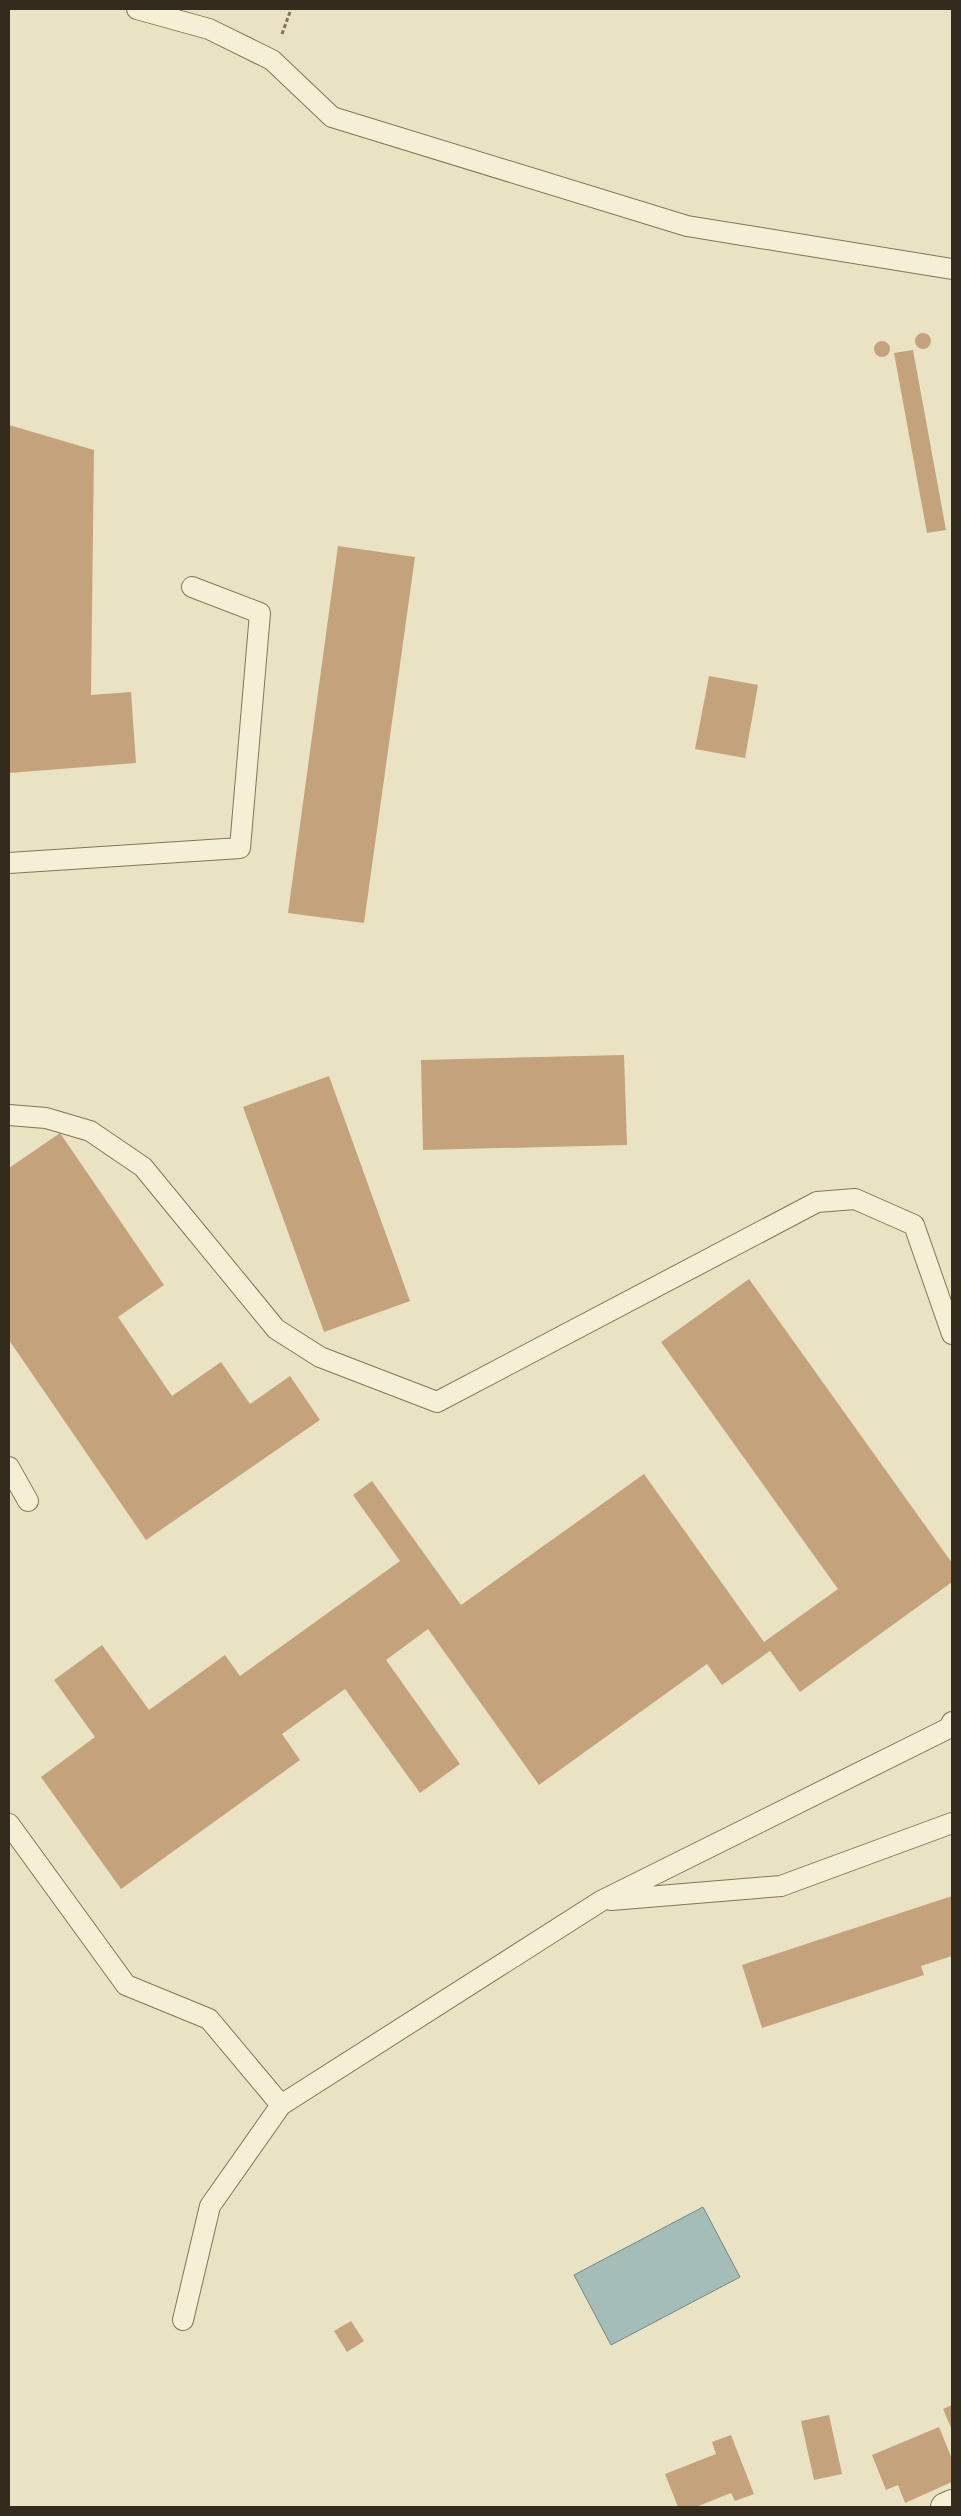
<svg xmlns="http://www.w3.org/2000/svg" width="961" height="2516" viewBox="0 0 961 2516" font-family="Merriweather,serif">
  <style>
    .water { fill: #a5bdb8; stroke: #6d8a86 }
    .building { fill: #c4a37c }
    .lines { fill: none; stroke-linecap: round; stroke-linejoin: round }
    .service-casing { stroke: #82755b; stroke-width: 22 }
    .minor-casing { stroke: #82755b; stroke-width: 30 }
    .path { stroke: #82755b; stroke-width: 3; stroke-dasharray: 4 2.5; stroke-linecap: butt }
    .service { stroke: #f5efd5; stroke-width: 20 }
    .minor { stroke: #f5efd5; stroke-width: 28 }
  </style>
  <rect width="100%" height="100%" fill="#e9e3c3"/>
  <!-- water -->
  <path class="water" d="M703,2207L740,2277L611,2345L574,2275Z"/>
  <!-- building -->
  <path class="building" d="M915 341a8 8 0 1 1 16 0a8 8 0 1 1-16 0Z
    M874 349a8 8 0 1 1 16 0a8 8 0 1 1-16 0Z
    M913,350L946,530L927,533L894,353Z
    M9,425L94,450L91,695L131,692L136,763L9,773Z
    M338,546L415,557L364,923L288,913Z
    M709,676L758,685L745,758L695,749Z
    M624,1055L627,1145L423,1150L421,1060Z
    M329,1076L410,1301L324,1332L243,1107Z
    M60,1133L164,1285L118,1317L172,1396L221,1362L250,1404L290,1376L320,1420L146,1540L9,1340V1168Z
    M749,1279L952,1563V1582L800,1692L770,1651L722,1685L707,1664L539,1785L428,1629L386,1660L460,1764L420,1793L345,1689L282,1734L300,1760L121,1889L41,1777L95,1737L54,1680L102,1645L149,1710L225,1655L240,1676L400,1561L353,1495L372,1481L461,1605L644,1474L764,1642L838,1589L661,1342Z
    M952,1896V1956L921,1966L924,1975L762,2028L742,1965Z
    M351,2321L364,2341L347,2352L334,2331Z
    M952,2405V2430L943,2409Z
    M829,2415L842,2474L814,2480L801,2421Z
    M939,2427L952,2459V2482L905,2503L898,2485L886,2490L872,2455Z
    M731,2435L754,2494L735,2501L731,2493L696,2507H678L665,2474L716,2454L712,2442Z"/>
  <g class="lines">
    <defs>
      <path id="service" d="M137,9L209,29L272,60L332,117L687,226L952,269
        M9,863L240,848L260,613L192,587
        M9,1115L46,1118L90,1131L143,1167L276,1329L320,1357L437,1402L817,1202L855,1199L914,1225L952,1334
        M9,1467L28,1501
        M9,1824L126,1985L209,2019L281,2105
        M611,1900L781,1886L952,1823
        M183,2320L210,2206L281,2105L601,1901L949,1728L952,1722"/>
      <path id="minor" d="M945,2507L952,2504"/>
    </defs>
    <!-- service casing -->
    <use href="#service" class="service-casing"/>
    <!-- minor casing -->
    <use href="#minor" class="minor-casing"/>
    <!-- path -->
    <path class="path" d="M282,34L291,9"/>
    <!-- service -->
    <use href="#service" class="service"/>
    <!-- minor -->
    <use href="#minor" class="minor"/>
  </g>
  <!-- border -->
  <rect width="961" height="2516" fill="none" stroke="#332b1e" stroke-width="20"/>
</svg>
